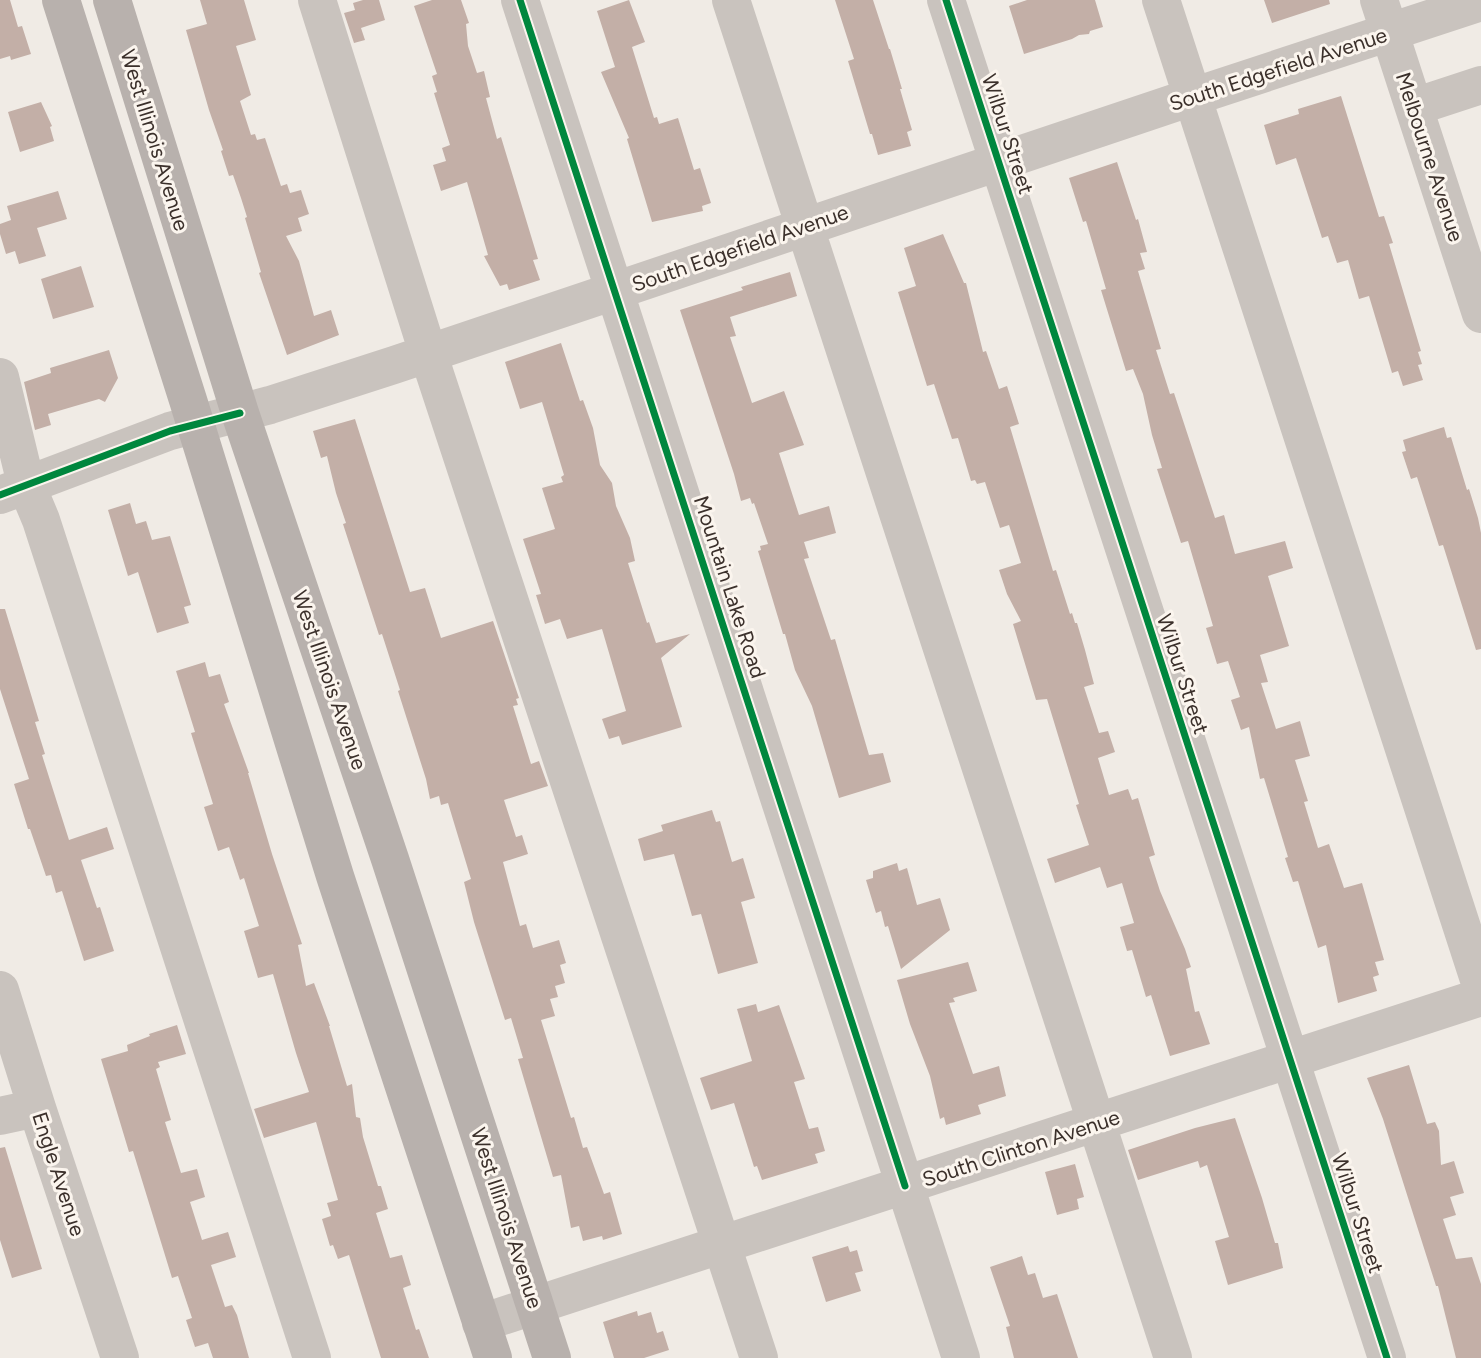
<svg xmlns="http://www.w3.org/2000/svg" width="1481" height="1358" viewBox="0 0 1481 1358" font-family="Figtree,sans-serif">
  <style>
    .building { fill: #c3afa7 }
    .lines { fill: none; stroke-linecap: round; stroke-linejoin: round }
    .minor { stroke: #c9c3be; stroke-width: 38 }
    .major { stroke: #b8b1ad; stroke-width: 38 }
    .cycleway-casing { stroke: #fbf5ee; stroke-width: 11 }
    .cycleway { stroke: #00873e; stroke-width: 7 }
    .labels { text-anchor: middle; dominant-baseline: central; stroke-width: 6; stroke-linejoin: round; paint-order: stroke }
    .street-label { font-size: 21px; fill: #3b302b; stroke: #fbf5ee }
  </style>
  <rect width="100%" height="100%" fill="#f0ebe5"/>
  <!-- building -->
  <path class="building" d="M0,0H10L18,27L22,26L31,54L11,60L10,56L0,59Z
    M200,0H244L256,40L236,46L251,95L240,101L251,135L255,134L257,140L265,138L281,186L287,184L290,193L301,190L309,214L298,218L302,231L286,236L299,261L314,316L331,310L339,335L287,355L259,273L261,272L245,218L247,217L241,198L233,175L229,176L221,151L223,150L209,110L186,30L207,24Z
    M363,0H379L385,20L361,28L365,40L354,43L344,13L355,10L353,3Z
    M432,0H461L469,23L466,24L468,46L477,73L484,71L490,97L486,98L497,139L501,137L538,259L533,260L540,280L509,290L507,284L500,286L484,256L488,255L467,182L441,191L433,165L446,161L442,148L450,145L434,93L437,92L432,76L437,74L414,6Z
    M629,0L645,42L632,47L654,118L657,117L659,124L678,118L694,170L700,168L711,203L702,206L703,211L652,222L627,139L629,138L601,72L615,67L597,11Z
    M835,0H873L889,49H890L902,89H900L912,130L907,132L911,146L878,155L872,134H870L848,61L854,59Z
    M1027,0H1095L1103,27L1090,31L1089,34L1079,35L1072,39L1024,54L1009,6Z
    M1264,0H1329L1330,4L1272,23Z
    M1341,96L1379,217L1384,216L1393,243L1389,244L1421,351L1418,352L1422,364L1418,365L1423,380L1403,386L1398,371L1392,373L1369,296L1359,299L1348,260L1337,263L1328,236L1322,238L1296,158L1276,165L1264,125L1299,114L1298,109Z
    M41,102L52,126L50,127L54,141L20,152L8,112Z
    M1117,162L1136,220L1138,219L1147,252L1140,253L1145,269L1138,271L1161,349L1156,350L1170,394L1174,393L1215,518L1224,515L1235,554L1285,541L1293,568L1268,576L1289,646L1260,655L1268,682L1261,683L1276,729L1300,721L1310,756L1295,760L1308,801L1304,802L1318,848L1329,844L1344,888L1362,883L1384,960L1375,962L1379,975L1373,977L1377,991L1338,1003L1326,945L1318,948L1298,881L1293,882L1285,858L1288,857L1264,778L1260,779L1249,727L1241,730L1231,700L1240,697L1228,661L1217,664L1206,628L1213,626L1188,541L1181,543L1157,469L1162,468L1152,435L1143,394L1133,369L1126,371L1101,290L1106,289L1086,221L1083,222L1069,178Z
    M58,191L67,219L37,228L46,256L19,264L15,251L6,254L0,234V224L11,220L7,206Z
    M943,234L964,283H966L983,352L986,351L999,389L1007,386L1019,424L1010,427L1053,571L1056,570L1070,614L1072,613L1075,623H1077L1085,650L1094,684L1084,687L1099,733L1108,731L1115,752L1098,758L1109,795L1128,789L1132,800L1138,798L1155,855L1149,857L1160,891L1185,949L1191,967L1186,969L1195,1012L1199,1011L1210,1044L1170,1056L1151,995L1146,997L1132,950L1127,951L1120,927L1134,923L1122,883L1107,888L1100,867L1055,883L1047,859L1089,845L1076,805L1079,804L1047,699L1036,700L1013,624L1021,621L1007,594L999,570L1021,563L1009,525L1000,528L985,482L977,484L975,480L971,481L958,438L952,439L934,384L927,386L898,292L916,286L904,248Z
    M81,266L94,307L53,319L41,279Z
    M790,272L797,296L730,317L736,336L730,337L752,403L784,391L804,445L779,453L799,515L829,506L836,533L804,542L809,558L804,559L831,640L835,639L869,755L883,753L891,782L839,798L812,706L795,670L785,634H783L758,551L761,550L760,546L768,544L754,503L752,504L750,498L741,501L734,474L680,310L743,290L741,287Z
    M561,343L580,401L583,400L593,428L600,465L612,483L616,506L630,538L635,561L628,563L647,623L649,622L656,643L690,634L661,658L682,727L622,745L619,736L609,739L602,719L626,711L602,629L567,639L560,619L545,624L536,595L541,594L523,539L555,529L542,488L563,482L561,477L564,475L542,402L520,409L505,362Z
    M109,350L118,378L105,402L99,399L48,414L51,425L35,430L24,382L51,373L50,368Z
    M355,419L410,592L425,588L441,638L493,621L519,698L516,699L518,705L513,706L531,764L539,761L548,786L504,800L516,837L522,835L528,854L503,862L520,926L526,924L533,948L559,940L566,963L560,965L565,983L555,986L558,997L550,999L555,1016L541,1020L571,1118L574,1117L583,1148L587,1147L604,1194L610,1192L622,1234L603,1240L602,1236L583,1241L579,1226L571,1228L561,1175L553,1177L518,1059L523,1058L511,1018L505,1020L474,922L464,882L471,879L448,803L441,805L439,796L430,799L426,779L398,691L400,690L382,634L379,635L343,524L346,523L336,493L327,456L321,458L313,431Z
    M1444,427L1447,438L1451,437L1467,490L1469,489L1478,518L1481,533V649L1476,650L1443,545L1439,546L1417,477L1411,479L1402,452L1406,451L1403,440Z
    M130,503L136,524L146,521L152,540L170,536L191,605L184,607L189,623L157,633L138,572L128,576L108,510Z
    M0,609H5L39,721L35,722L45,754L42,755L69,840L107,827L114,849L81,860L97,908L100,907L114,951L84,961L62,891L56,893L51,875L46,876L30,829H28L14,784L29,779L0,689Z
    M205,662L209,677L220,674L229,702L224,704L249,773H248L272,854L302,944L298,945L306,986L314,983L330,1026H329L347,1086L352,1084L356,1117L360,1118L363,1137L378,1186H381L388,1209L376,1213L390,1258L402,1255L411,1285L403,1288L416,1330L419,1329L429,1358H381L349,1255L338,1259L333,1245L330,1246L322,1219L331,1216L327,1203L338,1200L316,1122L264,1138L254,1109L309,1092L296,1053L273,974L258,978L244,931L259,926L244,878L240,880L229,847L218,851L204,807L213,804L191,733L195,732L176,671Z
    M712,810L716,822L720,821L732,862L743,858L755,898L741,902L758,963L718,974L701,914L692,916L674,854L644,861L638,839L663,831L661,825Z
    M897,863L899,871L907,868L917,905L940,898L950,930L901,969L888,926L885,927L881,911L876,913L866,880L873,878V871Z
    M968,962L977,991L953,998L955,1002L949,1003L973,1074L999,1066L1006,1096L978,1105L981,1114L946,1125L944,1117L940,1119L930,1076L910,1024L897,980Z
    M756,1004L758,1012L779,1005L805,1079L794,1082L809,1129L818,1127L825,1151L815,1154L818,1163L762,1180L757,1166L754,1167L734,1103L711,1110L700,1078L752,1061L737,1009Z
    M177,1025L186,1054L158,1062L160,1067L156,1069L171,1120L165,1122L181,1173L197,1169L205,1197L190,1202L202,1240L228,1232L236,1257L211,1265L225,1307L232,1305L237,1315L249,1358H213L208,1343L195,1347L186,1320L192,1318L178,1276L172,1278L133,1151L129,1152L101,1059L128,1051L127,1045L150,1036L149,1034Z
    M1409,1065L1427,1124L1435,1122L1439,1131L1441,1165L1454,1161L1464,1193L1450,1197L1456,1215L1443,1219L1456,1259L1472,1257L1481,1284V1358H1456L1438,1286H1436L1383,1119L1367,1078Z
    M1235,1118L1262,1198L1275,1243H1278L1283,1268L1228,1285L1215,1241L1229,1237L1207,1165L1200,1168L1198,1161L1138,1180L1128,1150L1195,1128Z
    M5,1147L42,1269L12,1278L0,1240V1148Z
    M1075,1164L1084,1197L1077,1199L1079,1209L1057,1215L1045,1172Z
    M848,1246L850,1252L857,1250L863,1271L855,1273L861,1291L826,1302L812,1257Z
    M1022,1256L1028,1275L1035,1273L1043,1298L1057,1294L1078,1358H1014L1006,1327L1010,1326L990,1267Z
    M637,1311L638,1316L651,1312L657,1333L663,1331L669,1350L644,1358H614L603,1322Z"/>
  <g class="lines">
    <!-- minor -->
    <path class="minor" d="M317,0L428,353L759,1358
      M520,0L961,1358
      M731,0L1173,1358
      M946,0L1387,1358
      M1161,0L1481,986
      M1379,0L1481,314
      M1414,107L1481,85
      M0,377L26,484L41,520L312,1358
      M0,495L170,431L270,405L394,365L1192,97L1481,2
      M0,990L37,1108L120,1358
      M0,1116L37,1108
      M481,1323L1481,997"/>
    <!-- major -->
    <path class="major" d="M61,0L188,400L335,876L493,1358
      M112,0L240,413L390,859L552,1358"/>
    <defs>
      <path id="cycleway" d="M520,0L905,1186
        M946,0L1387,1358
        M0,495L170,431L240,413"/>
    </defs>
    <!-- cycleway casing -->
    <use href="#cycleway" class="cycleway-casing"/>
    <!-- cycleway -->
    <use href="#cycleway" class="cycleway"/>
  </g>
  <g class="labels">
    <!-- street labels -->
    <g class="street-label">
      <text transform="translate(1278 69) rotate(-18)">South Edgefield Avenue</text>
      <text transform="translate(1008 134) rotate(72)">Wilbur Street</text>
      <text transform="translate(155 140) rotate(73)">West Illinois Avenue</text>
      <text transform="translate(1430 157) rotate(72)">Melbourne Avenue</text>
      <text transform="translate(740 248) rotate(-19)">South Edgefield Avenue</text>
      <text transform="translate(730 587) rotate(72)">Mountain Lake Road</text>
      <text transform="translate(1183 674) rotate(72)">Wilbur Street</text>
      <text transform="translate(330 680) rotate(71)">West Illinois Avenue</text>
      <text transform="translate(1021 1148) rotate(-18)">South Clinton Avenue</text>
      <text transform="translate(59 1174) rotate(72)">Engle Avenue</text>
      <text transform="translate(1358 1213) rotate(72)">Wilbur Street</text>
      <text transform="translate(507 1218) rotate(72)">West Illinois Avenue</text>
    </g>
  </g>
</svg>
